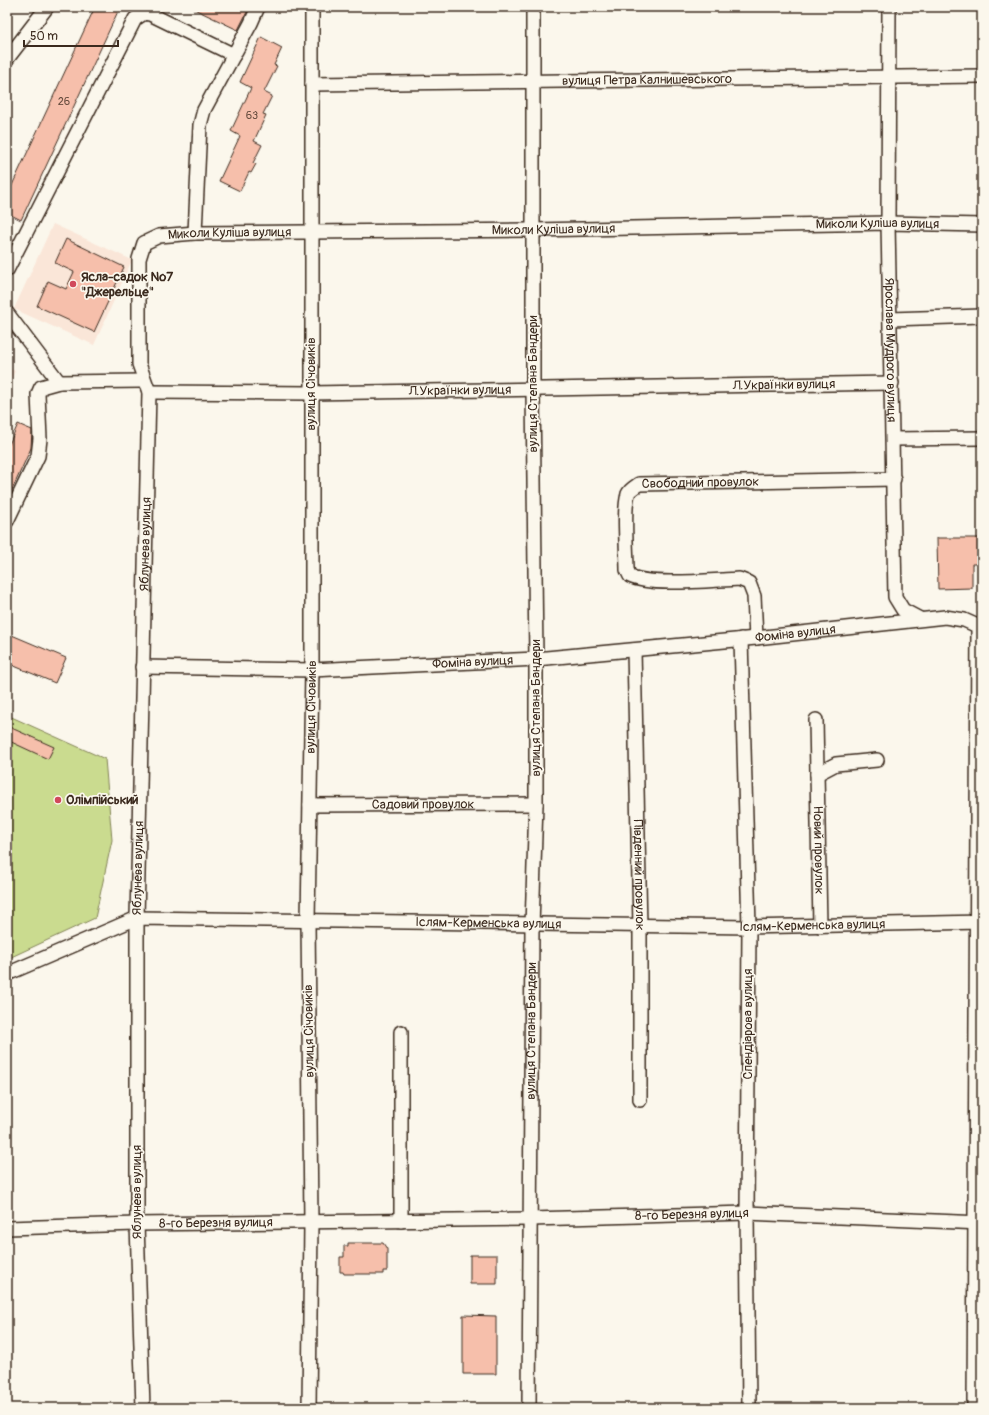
<svg xmlns="http://www.w3.org/2000/svg" width="989" height="1415" viewBox="0 0 989 1415" font-family="Pangolin,sans-serif">
  <style>
    .built { fill: #fae6d8 }
    .green { fill: #cadb8f; stroke: #828256 }
    .building { fill: #f6bfab; stroke: #3b2a1e }
    .lines { fill: none; stroke-linecap: round; stroke-linejoin: round }
    .minor-casing { stroke: #3b2a1e; stroke-width: 16 }
    .minor { stroke: #fbf7ec; stroke-width: 13 }
    .poi-dot { fill: #d1495b; stroke: #fbf7ec; stroke-width: 1.5 }
    .labels { text-anchor: middle; dominant-baseline: central; stroke-width: 3.5; stroke-linejoin: round; paint-order: stroke }
    .number-label { font-size: 11px; fill: #6a4f41 }
    .street-label { font-size: 13px; fill: #3b2a1e; stroke: #fbf7ec }
    .poi-label { font-size: 13px; font-weight: bold; fill: #3b2a1e; stroke: #fbf7ec; text-anchor: start }
  </style>
  <rect width="100%" height="100%" fill="#fbf7ec"/>
  <filter id="ink" filterUnits="userSpaceOnUse"><feTurbulence type="fractalNoise" baseFrequency=".025" numOctaves="2"/><feDisplacementMap in="SourceGraphic" scale="8" xChannelSelector="R" yChannelSelector="G"/><feConvolveMatrix kernelMatrix="1 2 1 2 8 2 1 2 1" color-interpolation-filters="sRGB"/></filter>
  <g filter="url(#ink)">
    <!-- built -->
    <path class="built" d="M53,224L132,260L94,345L14,309Z
      M7,367L15,371L7,389Z"/>
    <!-- green -->
    <path class="green" d="M7,715L105,759L112,840L95,918L7,959Z"/>
    <!-- building -->
    <path class="building" d="M95,7H120L21,220L7,213V196Z
      M190,7H243L248,10L238,30Z
      M261,37L282,48L274,65L277,66L264,92L272,96L263,114L266,115L254,141L262,145L253,163L256,164L251,173L249,172L240,191L219,181L240,136L231,131L251,88L240,82Z
      M66,239L124,267L94,332L37,306L48,281L66,289L74,272L55,263Z
      M18,424L32,430L31,448L7,501V449Z
      M937,538H982V564H972V588L938,589Z
      M7,633L66,658L55,683L7,663Z
      M7,726L54,747L48,759L7,740Z
      M348,1243H383L387,1249V1271H383V1274H344L343,1272H340V1257H344V1246H348Z
      M470,1255H497V1284H470Z
      M463,1315L496,1316V1374H463Z"/>
    <g class="lines">
      <defs>
        <g id="minor">
          <path id="s1" d="M889,7L888,223L895,597L903,610L920,619"/>
          <path d="M7,59L47,7"/>
          <path id="s2" d="M312,84L982,76"/>
          <path d="M195,233L200,125L204,110L251,23L258,7"/>
          <path d="M7,270L135,19L144,13L150,14L234,55"/>
          <path d="M7,313L59,382"/>
          <path d="M890,319L982,316"/>
          <path id="s3" d="M149,392L311,393L892,383"/>
          <path d="M893,439L982,438"/>
          <path d="M7,521L38,456L40,439L38,394L41,387L59,382L143,381"/>
          <path id="s4" d="M756,638L754,596L749,583L739,579C712,580 652,587 630,576L627,570C627,551 623,511 628,494C630,489 635,487 639,484L894,479"/>
          <path d="M741,639L749,927L747,1213L749,1408"/>
          <path id="s5" d="M634,650L640,927V1100"/>
          <path id="s6" d="M142,667L312,670L536,659L756,638L945,617L964,620L982,628"/>
          <path id="s7" d="M816,720L820,926"/>
          <path d="M817,774L836,764L877,760"/>
          <path id="s8" d="M310,805L536,804"/>
          <path id="s9" d="M7,974L137,918L749,927L982,922"/>
          <path d="M401,1032V1221"/>
          <path id="s10" d="M7,1228L137,1224L531,1219L747,1213L982,1223"/>
          <path id="s11" d="M143,1408L137,1224V918L149,392L139,364V259L144,243L159,236L195,233L533,230L888,223L982,225"/>
          <path id="s12" d="M309,1408L311,1222L308,921L312,670V7"/>
          <path id="s13" d="M529,1408L532,926L536,804V659L533,390V7"/>
          <path d="M974,1408L978,626"/>
        </g>
      </defs>
      <!-- minor casing -->
      <use href="#minor" class="minor-casing"/>
      <!-- minor -->
      <use href="#minor" class="minor"/>
    </g>
  </g>
  <!-- markers -->
  <g class="poi-dot">
    <circle cx="73" cy="284" r="4"/>
    <circle cx="58" cy="800" r="4"/>
  </g>
  <g class="labels">
    <!-- number labels -->
    <g class="number-label">
      <text x="64" y="101">26</text>
      <text x="252" y="115">63</text>
    </g>
    <!-- street labels -->
    <g class="street-label">
      <text stroke="none"><textPath href="#s2" startOffset="335">вулиця Петра Калнишевського</textPath></text>
      <text stroke="none"><textPath href="#s11" startOffset="1903">Миколи Куліша вулиця</textPath></text>
      <text stroke="none"><textPath href="#s11" startOffset="1579">Миколи Куліша вулиця</textPath></text>
      <text stroke="none"><textPath href="#s11" startOffset="1255">Миколи Куліша вулиця</textPath></text>
      <text stroke="none"><textPath href="#s1" startOffset="343">Ярослава Мудрого вулиця</textPath></text>
      <text transform="translate(311 384) rotate(-90)">вулиця Січовиків</text>
      <text transform="translate(533 384) rotate(-90)">вулиця Степана Бандери</text>
      <text stroke="none"><textPath href="#s3" startOffset="635">Л.Українки вулиця</textPath></text>
      <text stroke="none"><textPath href="#s3" startOffset="311">Л.Українки вулиця</textPath></text>
      <text stroke="none"><textPath href="#s4" startOffset="336">Свободний провулок</textPath></text>
      <text stroke="none"><textPath href="#s11" startOffset="864">Яблунева вулиця</textPath></text>
      <text stroke="none"><textPath href="#s6" startOffset="655">Фоміна вулиця</textPath></text>
      <text stroke="none"><textPath href="#s6" startOffset="331">Фоміна вулиця</textPath></text>
      <text stroke="none"><textPath href="#s12" startOffset="701">вулиця Січовиків</textPath></text>
      <text transform="translate(536 708) rotate(-90)">вулиця Степана Бандери</text>
      <text stroke="none"><textPath href="#s8" startOffset="113">Садовий провулок</textPath></text>
      <text stroke="none"><textPath href="#s7" startOffset="130">Новий провулок</textPath></text>
      <text stroke="none"><textPath href="#s11" startOffset="540">Яблунева вулиця</textPath></text>
      <text stroke="none"><textPath href="#s5" startOffset="225">Південний провулок</textPath></text>
      <text stroke="none"><textPath href="#s9" startOffset="493">Іслям-Керменська вулиця</textPath></text>
      <text stroke="none"><textPath href="#s9" startOffset="817">Іслям-Керменська вулиця</textPath></text>
      <text transform="translate(748 1024) rotate(-90)">Спендіарова вулиця</text>
      <text transform="translate(309 1031) rotate(-91)">вулиця Січовиків</text>
      <text stroke="none"><textPath href="#s13" startOffset="377">вулиця Степана Бандери</textPath></text>
      <text transform="translate(137 1192) rotate(-90)">Яблунева вулиця</text>
      <text stroke="none"><textPath href="#s10" startOffset="685">8-го Березня вулиця</textPath></text>
      <text stroke="none"><textPath href="#s10" startOffset="209">8-го Березня вулиця</textPath></text>
    </g>
    <!-- poi labels -->
    <g class="poi-label">
      <text x="81" y="277">Ясла-садок №7<tspan x="81" dy="15">"Джерельце"</tspan></text>
      <text x="66" y="800">Олімпійський</text>
    </g>
  </g>
  <!-- margin -->
  <rect width="989" height="1415" fill="none" stroke="#fbf7ec" stroke-width="24"/>
  <rect x="12" y="12" width="965" height="1391" fill="none" stroke="#3b2a1e" stroke-width="1.5" filter="url(#ink)"/>
  <!-- scale -->
  <path d="M24 40v6h94v-6" fill="none" stroke="#3b2a1e" stroke-width="2"/>
  <text x="30" y="40" font-size="12" fill="#3b2a1e" stroke="#fbf7ec" stroke-width="3" paint-order="stroke">50 m</text>
</svg>
